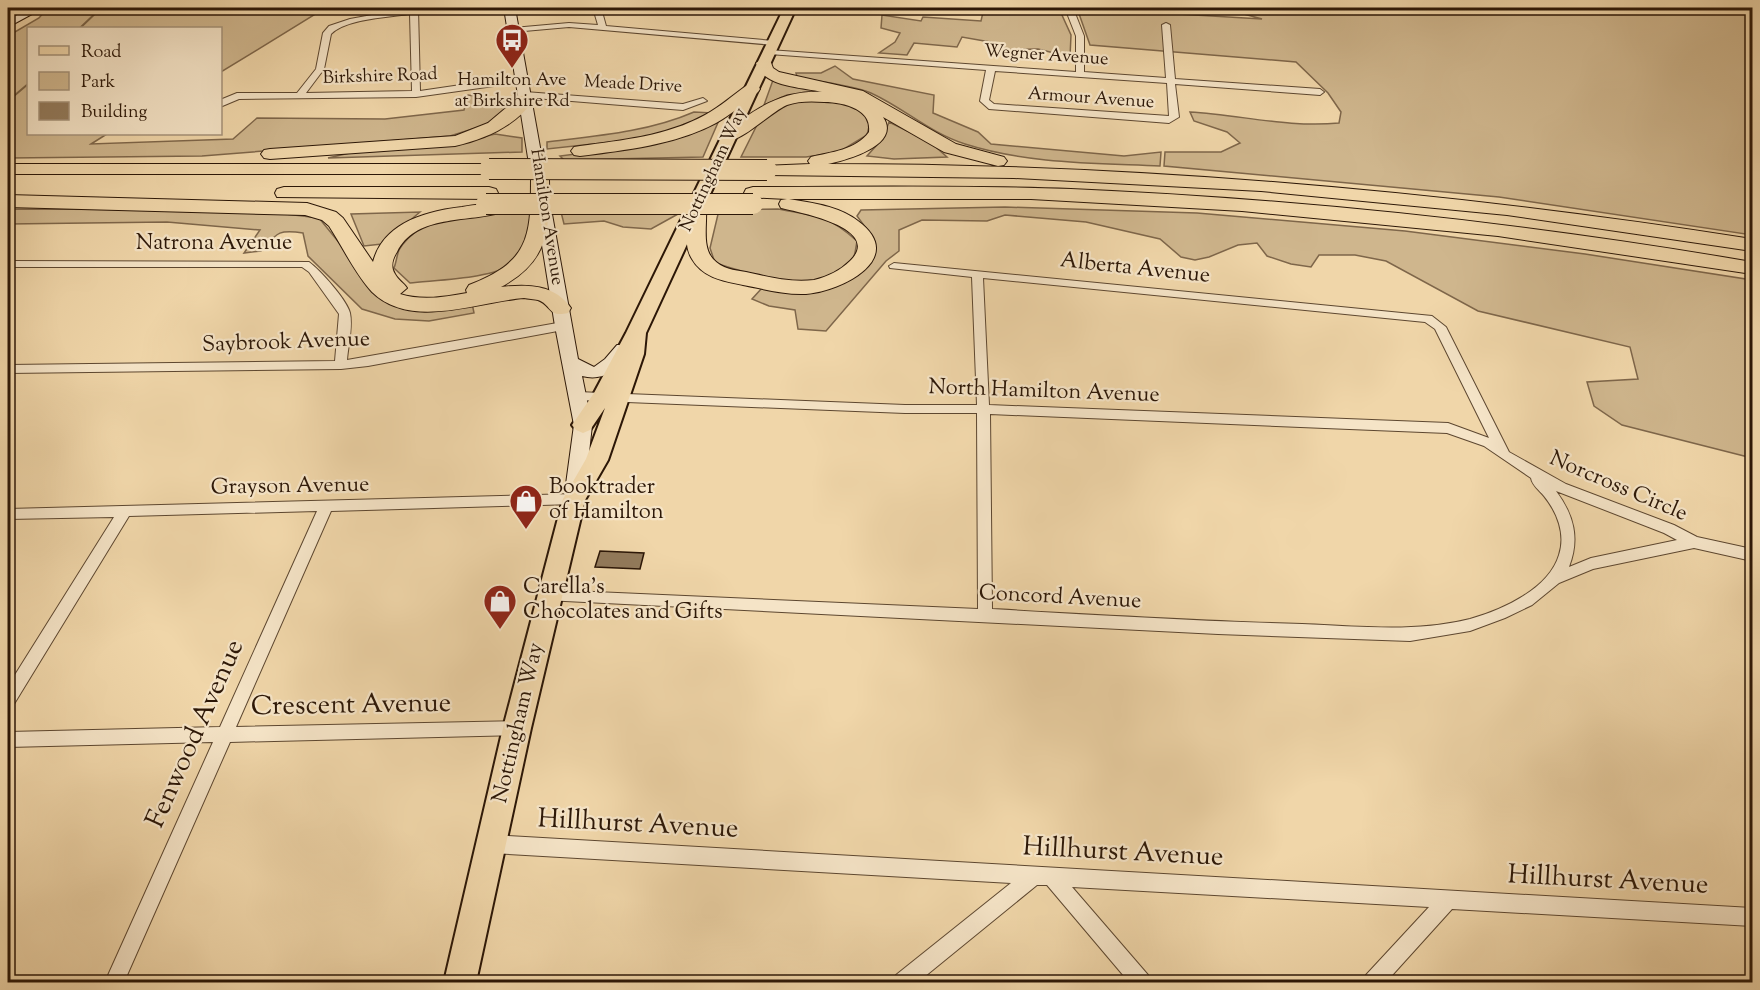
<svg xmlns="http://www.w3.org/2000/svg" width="1760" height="990" viewBox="0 0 1760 990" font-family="'Sorts Mill Goudy',serif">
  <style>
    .green { fill: #cfb68d; stroke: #7e664a; stroke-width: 1.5 }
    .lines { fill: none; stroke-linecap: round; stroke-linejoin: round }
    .stream { stroke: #796347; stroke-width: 2 }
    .building { fill: #927a5b; stroke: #2c1707; stroke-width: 1.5 }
    .street-casing { stroke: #5d4730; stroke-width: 2 }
    .secondary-casing { stroke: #2c1707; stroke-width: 2 }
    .primary-casing { stroke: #2c1707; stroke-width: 4 }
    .highway-casing { stroke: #2c1707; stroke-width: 2 }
    .street { fill: #f5e4c7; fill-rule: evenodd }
    .secondary { fill: #f5e4c7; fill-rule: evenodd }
    .primary { fill: #f0d6a9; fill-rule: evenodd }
    .highway { fill: #f0d6a9; fill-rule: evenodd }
    .highway-bridge-far1-casing { stroke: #2c1707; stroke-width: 19; stroke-linecap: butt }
    .highway-bridge-casing { stroke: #2c1707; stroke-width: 22; stroke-linecap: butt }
    .highway-bridge-far1 { stroke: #f0d6a9; stroke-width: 16 }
    .highway-bridge { stroke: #f0d6a9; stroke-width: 20 }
    .labels { text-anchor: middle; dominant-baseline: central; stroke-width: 4.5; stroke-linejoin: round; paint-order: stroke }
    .far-street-label { font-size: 18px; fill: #2c1707; stroke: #f5e4c7 }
    .far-poi-label { font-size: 18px; fill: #2c1707; stroke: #f5e4c7 }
    .street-label { font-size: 22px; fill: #2c1707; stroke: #f5e4c7 }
    .poi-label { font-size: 22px; fill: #2c1707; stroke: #f5e4c7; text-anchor: start }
    .near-street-label { font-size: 27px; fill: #2c1707; stroke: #f5e4c7 }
  </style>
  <rect width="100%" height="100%" fill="#f0d6a9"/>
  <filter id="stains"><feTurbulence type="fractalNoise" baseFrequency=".00333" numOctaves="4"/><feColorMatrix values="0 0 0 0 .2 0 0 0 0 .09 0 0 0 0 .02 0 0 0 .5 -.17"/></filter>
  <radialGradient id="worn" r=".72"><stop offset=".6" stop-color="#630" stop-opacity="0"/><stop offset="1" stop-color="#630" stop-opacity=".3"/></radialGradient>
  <!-- green -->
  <path class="green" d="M45,8H306L314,15L221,72L220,28H28V134H107L91,144L233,139L257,118L385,119L464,110L468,95L513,101L508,114L492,123L450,136L202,156L8,158V36L39,18L46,10L36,13Z
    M984,8L1061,13L1071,35L1070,57L1038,49L997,50L990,42L962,37L957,47L914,43L907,55L879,53L895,42L900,33L881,28L882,15L921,21L923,17L981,21Z
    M1077,8L1262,19L1240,13L1258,8H1752V235L1499,197L1164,166L1165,152H1221L1240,143L1227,132L1194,121L1190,112C1241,115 1289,128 1339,123L1341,112L1328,93L1296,62L1090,45Z
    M835,66L853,79L934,95L933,113L978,132L991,144L1124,156L1161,152L1160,166C1095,163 1028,164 965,144C930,133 905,109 873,94C855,85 817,82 797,77L796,73H821Z
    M773,80L835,92L787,95L764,105Z
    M821,100L848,104L871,118L867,135L839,152L806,157H741L758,123L790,101Z
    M694,112L714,113L682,129L630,140L547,149V142C596,136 648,132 694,112Z
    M720,118L703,157L564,160L560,156L630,147Z
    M889,122L930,142L947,157L894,159L867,156L883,138Z
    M495,134L522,138V152L328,158L354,152L454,144Z
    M1005,207L1197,213L1405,231L1585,254L1752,280V458L1622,425L1594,406L1587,382L1638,379L1630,347L1478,311L1386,261L1355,255H1319L1311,267L1291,264L1267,256L1257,243L1238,245L1209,257L1195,260L1181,257L1160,239L1086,222L1005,215L987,221L922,220L899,230V251L886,261L826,331L798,329L795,310L769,306L752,299L762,288L818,292L873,254L874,239L857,216L861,210Z
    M560,208L678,214L651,229L623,227L604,221L564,224Z
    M8,209L251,210L319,218L385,299L472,303L474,313L429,321L395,319L362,309L308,256L303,233C278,229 277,233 261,251L244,253L260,230L167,222L8,224Z
    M778,209C816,216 827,214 857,241C856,247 855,258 851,263C825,299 749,274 715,263L710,248L719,210Z
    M535,211C529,228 525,249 513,262C498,279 433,280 410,283L394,268C396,263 397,255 399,250C423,208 494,212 535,211Z
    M420,212L382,244L364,246L351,214Z"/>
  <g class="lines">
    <!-- stream -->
    <path class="stream" d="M80,28L101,8
      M8,101L28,84"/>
  </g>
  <!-- building -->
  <path class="building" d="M600,551L644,553L640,569L595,567Z"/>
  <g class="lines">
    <defs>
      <path id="street" d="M410,8H418L420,91L522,76L526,79L522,82L416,97L239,99L220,107V100L237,93H297L316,69L323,33L329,26L350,19ZM410,14L412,91L306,93L324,69L331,34C346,19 389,17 410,14Z
        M593,8H601L606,26L774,41L778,43L774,45L569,27L513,32L509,30L513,28L569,23L598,25Z
        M1065,8H1073L1084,36V72L1166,78L1162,25L1166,23L1170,25L1175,79L1320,89L1324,92L1320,95L1175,84L1179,117L1169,123L989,109L980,101L986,70L769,54L765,52L769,50L1076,72V36ZM995,71L1167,83L1169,116L994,104L989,100Z
        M525,92L683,104L703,98L707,101L683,110L522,97V93Z
        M8,261L309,262C320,270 347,300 350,313C353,327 348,346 347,360L563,322L569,326L563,330L368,366L341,369L8,373V365L335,361L339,314L309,272L302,267H8Z
        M894,263L1432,316L1446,327L1509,452L1566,484L1674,525L1697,537L1752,549V561L1694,548L1593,569L1559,583L1532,605L1505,618L1470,631L1410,641L1218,634L545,600L543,596L545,592L550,590L978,609L977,413H905L577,400L571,396L577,392L905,405H977L972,277L890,268L889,266ZM983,278L1425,322L1435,329L1489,438L1448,423L989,405ZM990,414L1447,433L1484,446L1531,478C1532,485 1539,490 1544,496C1557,512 1566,534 1559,555C1549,589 1502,610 1470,619C1415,633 1357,626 1302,624C1199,621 1096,615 992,609ZM1556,491L1664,533L1677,540L1591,558L1569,567C1580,539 1574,515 1556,491Z
        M574,494L579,495L581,499L579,503L574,504L331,511L236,727L517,721L523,723L525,728L523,733L517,735L230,742L124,982H105L213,742L8,747V732L220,727L317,511L129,516L14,704L8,706V686L114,517L8,519V509Z
        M491,835L1752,908V926L1452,909L1386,982H1364L1366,975L1429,907L1072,887L1148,975L1151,982H1129L1047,885H1037L918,982H894L896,975L1011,883L491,853L485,850L482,844L485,838Z"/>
      <path id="secondary" d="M30,8H43L8,27V20Z
        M504,8H515L578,359L594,367L605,359L617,345H629L632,349C620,368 605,382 582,376L592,425L584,499L581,504L574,507L567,504L564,499L574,425L555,326Z"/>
      <path id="primary" d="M784,8H796L646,333L644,354L608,460L585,500L531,728L476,982H444L503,728L563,499L586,459L605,408L590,430L583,433L576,430L572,425L594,393L626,333Z"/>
      <path id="highway" d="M764,58L770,60L773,68L779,72L863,91L956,144L1004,157L1007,161L1004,165L998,166L944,152L883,117C902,145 847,160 828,164C1138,164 1446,191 1752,239V251L1507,215L1261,191L1014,178L767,175L761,174L758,170L761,166L810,164L808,161L811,157C831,152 856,150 869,132C870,121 866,115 856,109C846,104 835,102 824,102C812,101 798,101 787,105C769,113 739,145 723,141L720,137L723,133C754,110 781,90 822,92C801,87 763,87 756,63Z
        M752,84L758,86L760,89L758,92C744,103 731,115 716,123C675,145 626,150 580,156L574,155L571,151L574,147L580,146C623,140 667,136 705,115C720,107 733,95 746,86Z
        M526,95L534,100C515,126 486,139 455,146L270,159L264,158L261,154L264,150L270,149L455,136L488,123L520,96Z
        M8,164H489L495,165L498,169L495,173L489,174H8Z
        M540,174L547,176L549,180C550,229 549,261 501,287C527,284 555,284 571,308L568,313C548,318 552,305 538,300C534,299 528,299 524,298C477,302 411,330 372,292C356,275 342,246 329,226L322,220L305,215L8,207V195L307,203L336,212L343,218L373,262C383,223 426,211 462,207C473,205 484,203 495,206L498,210L495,214C462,222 415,216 397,252C393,258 390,267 395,274C398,280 404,283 407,288L400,294C422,301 445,297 467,293L466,290L469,285C528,262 531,239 531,180L533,176Z
        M284,187H489L496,189L498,193L496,197L489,199L277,197L275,193L277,189Z
        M753,187C859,187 965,185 1071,189C1299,199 1527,223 1752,262V274L1498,236L1242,211L1031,199H789C812,203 839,206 858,221C908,258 842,291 806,294C785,295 764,289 743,285C724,281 703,278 692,259C683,245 688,226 686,210L689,206H703L706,210C707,225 702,247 713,259C722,269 734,270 746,272C769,277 791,283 814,280C827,277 841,270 850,261C884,228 798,212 781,208L779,204L781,200L787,199L746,197L744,193L746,189Z"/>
    </defs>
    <!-- street casing -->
    <use href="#street" class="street-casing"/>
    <!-- secondary casing -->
    <use href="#secondary" class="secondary-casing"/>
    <!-- primary casing -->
    <use href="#primary" class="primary-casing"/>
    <!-- highway casing -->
    <use href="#highway" class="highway-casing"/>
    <!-- street -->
    <use href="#street" class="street"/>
    <!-- secondary -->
    <use href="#secondary" class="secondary"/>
    <!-- primary -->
    <use href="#primary" class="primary"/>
    <!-- highway -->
    <use href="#highway" class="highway"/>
    <defs>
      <path id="highway-bridge-far1" d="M489,169L668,170"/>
      <path id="highway-bridge" d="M489,169L767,170
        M486,204H753"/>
    </defs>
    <!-- highway-bridge-far1 casing -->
    <use href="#highway-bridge-far1" class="highway-bridge-far1-casing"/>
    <!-- highway-bridge casing -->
    <use href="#highway-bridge" class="highway-bridge-casing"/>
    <!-- highway-bridge-far1 -->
    <use href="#highway-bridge-far1" class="highway-bridge-far1"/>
    <!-- highway-bridge -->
    <use href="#highway-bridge" class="highway-bridge"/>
  </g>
  <!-- icons -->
  <defs>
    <symbol id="bus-pin" viewBox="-11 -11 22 30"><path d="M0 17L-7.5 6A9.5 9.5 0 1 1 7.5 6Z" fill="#8f2418" stroke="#f5e4c7"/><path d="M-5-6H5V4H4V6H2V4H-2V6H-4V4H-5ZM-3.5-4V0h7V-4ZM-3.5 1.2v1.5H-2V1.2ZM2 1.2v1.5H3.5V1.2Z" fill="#fff"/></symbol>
    <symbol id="shop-pin" viewBox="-11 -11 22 30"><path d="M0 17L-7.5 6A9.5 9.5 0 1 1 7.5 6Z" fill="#8f2418" stroke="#f5e4c7"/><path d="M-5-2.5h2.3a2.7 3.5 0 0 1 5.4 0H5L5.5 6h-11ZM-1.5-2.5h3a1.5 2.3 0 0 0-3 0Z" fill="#fff"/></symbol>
  </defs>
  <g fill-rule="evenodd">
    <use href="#bus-pin" x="493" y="21" width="38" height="52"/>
    <use href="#shop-pin" x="507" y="482" width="38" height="52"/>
    <use href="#shop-pin" x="481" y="582" width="38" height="52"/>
  </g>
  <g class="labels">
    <!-- far-street labels -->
    <g class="far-street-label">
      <text transform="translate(1046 56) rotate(4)">Wegner Avenue</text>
      <text transform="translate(380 77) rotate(-2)">Birkshire Road</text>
      <text transform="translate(633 85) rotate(3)">Meade Drive</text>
      <text transform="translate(1091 99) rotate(4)">Armour Avenue</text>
      <text transform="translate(714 170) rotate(-65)">Nottingham Way</text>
      <text transform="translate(546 217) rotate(81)">Hamilton Avenue</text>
    </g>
    <!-- far-poi labels -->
    <g class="far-poi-label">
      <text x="512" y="81">Hamilton Ave<tspan x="512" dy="21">at Birkshire Rd</tspan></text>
    </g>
    <!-- street labels -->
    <g class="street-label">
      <text x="214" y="244">Natrona Avenue</text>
      <text transform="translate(1135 269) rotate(6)">Alberta Avenue</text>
      <text transform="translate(286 343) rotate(-2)">Saybrook Avenue</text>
      <text transform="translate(1044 392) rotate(2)">North Hamilton Avenue</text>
      <text transform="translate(290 487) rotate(-1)">Grayson Avenue</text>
      <text transform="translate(1618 487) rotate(23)">Norcross Circle</text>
      <text transform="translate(1060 598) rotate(3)">Concord Avenue</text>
      <text transform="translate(519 723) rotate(-77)">Nottingham Way</text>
    </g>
    <!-- poi labels -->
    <g class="poi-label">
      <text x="549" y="488">Booktrader<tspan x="549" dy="25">of Hamilton</tspan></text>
      <text x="523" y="588">Carella's<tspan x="523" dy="25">Chocolates and Gifts</tspan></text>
    </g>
    <!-- near-street labels -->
    <g class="near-street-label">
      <text transform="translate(351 706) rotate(-1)">Crescent Avenue</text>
      <text transform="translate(196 734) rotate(-66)">Fenwood Avenue</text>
      <text transform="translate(638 825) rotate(3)">Hillhurst Avenue</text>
      <text transform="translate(1123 853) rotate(3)">Hillhurst Avenue</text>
      <text transform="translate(1608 881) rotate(3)">Hillhurst Avenue</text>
    </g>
  </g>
  <!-- margin -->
  <rect width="1760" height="990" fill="none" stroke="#f0d6a9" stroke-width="30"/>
  <rect x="9" y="9" width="1742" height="972" fill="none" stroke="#2c1707" stroke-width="3"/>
  <rect x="15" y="15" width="1730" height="960" fill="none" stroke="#2c1707" stroke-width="1.5"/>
  <!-- legend -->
  <rect x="27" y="27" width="195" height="108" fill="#f5e4c7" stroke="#a5927a" stroke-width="1.5"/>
  <rect x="39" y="46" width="30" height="9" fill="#f0d6a9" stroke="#a5927a" stroke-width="1.5"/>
  <text x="81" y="57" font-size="18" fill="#2c1707">Road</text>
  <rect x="39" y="72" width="30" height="18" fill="#cfb68d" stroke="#a5927a" stroke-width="1.5"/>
  <text x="81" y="87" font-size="18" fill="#2c1707">Park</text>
  <rect x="39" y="102" width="30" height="18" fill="#927a5b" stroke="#a5927a" stroke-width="1.5"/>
  <text x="81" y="117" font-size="18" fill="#2c1707">Building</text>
  <rect width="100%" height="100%" filter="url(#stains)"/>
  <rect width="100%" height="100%" fill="url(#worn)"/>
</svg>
